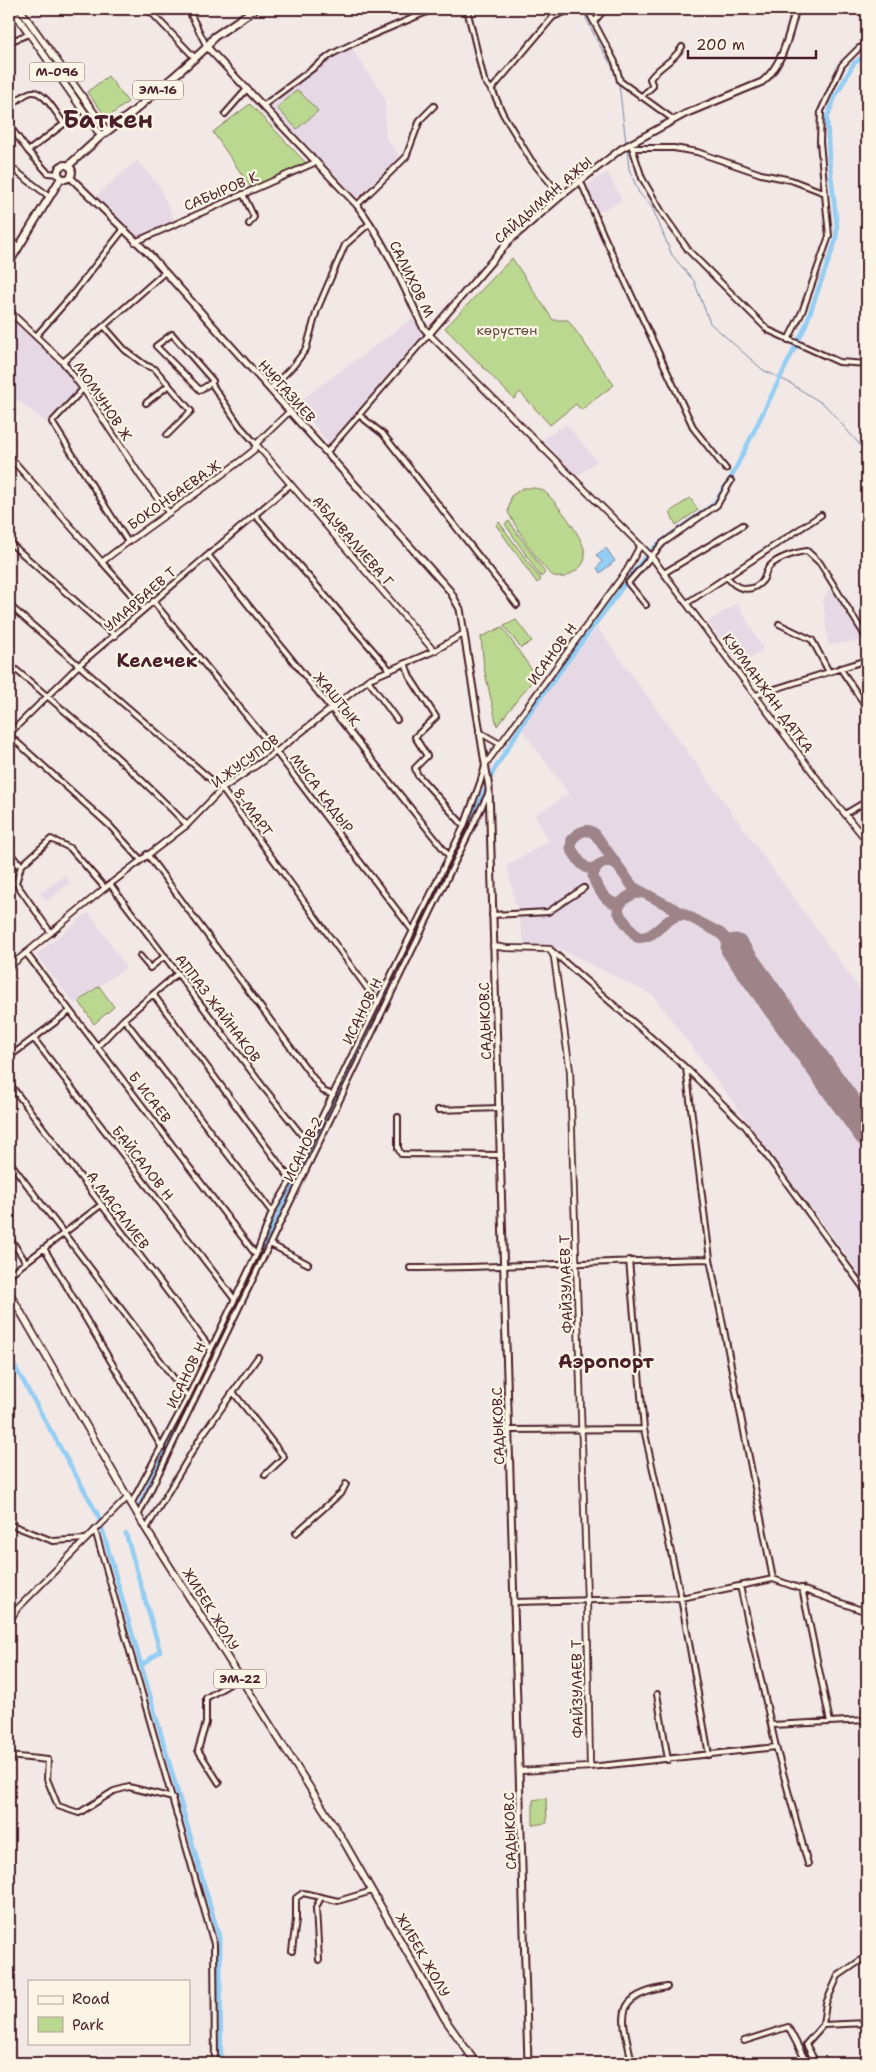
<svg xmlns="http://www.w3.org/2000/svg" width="876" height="2072" viewBox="0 0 876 2072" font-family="'Shantell Sans',sans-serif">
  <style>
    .built { fill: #e6d9e5 }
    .green { fill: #bbd890; stroke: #827c5e }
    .water { fill: #94cef4; stroke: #7688a4 }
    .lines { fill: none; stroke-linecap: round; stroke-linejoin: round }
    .stream { stroke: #7688a4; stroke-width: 1 }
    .canal { stroke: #94cef4; stroke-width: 4.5 }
    .taxiway { stroke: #9e8488; stroke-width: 11 }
    .runway { stroke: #9e8488; stroke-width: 29 }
    .minor-casing { stroke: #4a1f2b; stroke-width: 8 }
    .tertiary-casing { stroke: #4a1f2b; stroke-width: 8 }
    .secondary-casing { stroke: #4a1f2b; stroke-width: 9 }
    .primary-casing { stroke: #4a1f2b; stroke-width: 9 }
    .trunk-casing { stroke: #4a1f2b; stroke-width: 10 }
    .minor { stroke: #fcf5e5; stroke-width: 4 }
    .tertiary { stroke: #fcf5e5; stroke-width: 4.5 }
    .secondary { stroke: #fcf5e5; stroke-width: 5 }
    .primary { stroke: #fcf5e5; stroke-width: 5.5 }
    .trunk { stroke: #fcf5e5; stroke-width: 6 }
    .labels { text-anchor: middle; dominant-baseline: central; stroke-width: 4.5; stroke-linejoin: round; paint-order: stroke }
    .shield { fill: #fcf5e5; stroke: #7f5f63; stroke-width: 1 }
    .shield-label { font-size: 12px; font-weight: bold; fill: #4a1f2b }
    .street-label { font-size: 14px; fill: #4a1f2b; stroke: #fcf5e5 }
    .park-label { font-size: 14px; fill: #664d44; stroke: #fcf5e5 }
    .district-label { font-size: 19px; font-weight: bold; fill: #4a1f2b; stroke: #fcf5e5 }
    .town-label { font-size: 24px; font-weight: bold; fill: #4a1f2b; stroke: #fcf5e5 }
  </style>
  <rect width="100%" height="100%" fill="#f2e8e5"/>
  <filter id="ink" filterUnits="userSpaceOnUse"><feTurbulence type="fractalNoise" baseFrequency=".02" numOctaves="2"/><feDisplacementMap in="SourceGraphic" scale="10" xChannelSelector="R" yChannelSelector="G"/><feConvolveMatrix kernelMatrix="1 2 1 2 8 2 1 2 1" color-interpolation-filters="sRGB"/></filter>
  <g filter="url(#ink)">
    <!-- built -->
    <path class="built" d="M350,46L385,97V136L400,157L357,198L270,106L339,52Z
      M137,160L160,187L175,223L138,236L96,196Z
      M607,172L622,200L598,213L586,186Z
      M9,316L60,363L79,388L46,422L9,394Z
      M412,319L425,334L329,444L297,403Z
      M566,424L597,461L576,477L543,439Z
      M833,584L865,640L828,645L823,599Z
      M737,603L763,649L740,665L708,622Z
      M597,627L867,999V1283L654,996L556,947H525L507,865L549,841L535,815L569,794L523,731V724Z
      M65,875L70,883L47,901L40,893Z
      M89,912L126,967L75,1004L36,955Z"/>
    <!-- green -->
    <path class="green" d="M108,76L128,102L107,118L87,92Z
      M296,91H299L318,111L297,129L277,108Z
      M250,104L307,164L251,188L213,132Z
      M512,258L553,320H568L614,385L581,410L576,404L550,425L520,392L514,399L445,328Z
      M523,488C530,488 539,487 545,492C556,502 587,541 585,556C585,564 579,569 572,573C567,577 560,579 554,576C543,572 514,524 508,512L511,496Z
      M690,498L698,510L676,525L670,512Z
      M509,521L545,573L541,577L505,524Z
      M499,522L541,580L537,583L496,525Z
      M516,620L532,641L521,648L504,626Z
      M502,627L536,676L497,726L484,668L481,637Z
      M99,986L114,1007L94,1024L79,1001Z
      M546,1798L547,1823L533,1825V1800Z"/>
    <!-- water -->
    <path class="water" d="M606,548L615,561L600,573L597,568L602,562L596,555Z"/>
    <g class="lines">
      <!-- stream -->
      <path class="stream" d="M582,9L597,41L613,68L619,84L626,143
        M627,149L629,169L639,193L652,207L672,255L694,281L710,323L763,370L788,382L825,405L867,453"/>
      <!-- canal -->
      <path class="canal" d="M9,1356L97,1513L100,1521
        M139,1506L301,1167L326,1120L484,793L493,772L530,712L642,561L658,544L714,504L732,476L805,327L836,240L837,227L829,157L827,118L835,97L854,63L867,55
        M102,1528L220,1940L221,2063
        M126,1534L160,1651L141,1666"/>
      <!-- taxiway -->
      <path class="taxiway" d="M617,864C606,857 594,866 593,877C597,888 608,907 621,903
        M596,868C583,872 578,858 571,849L572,839C579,832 587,827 595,834L633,887L720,933L735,948
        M642,893C632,892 620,900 618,910L621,917L637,937C656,941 666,913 684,915"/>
      <!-- runway -->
      <path class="runway" d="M735,948L867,1132"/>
      <defs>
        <path id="minor" d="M148,9L195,58
          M188,9L207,47
          M467,9L484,80L494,94L503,114L531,160L561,196
          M587,9L615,62L620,81L674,120
          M594,22L605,9
          M9,35L14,40L29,34
          M491,90L553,17L567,11
          M641,97L653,86L650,79C660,65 672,63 682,47
          M264,105L332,54L356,42L434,9
          M9,107C15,103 24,93 32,92C44,90 58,116 64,124L28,151
          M225,114L247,89
          M9,125L28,151L48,173L58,174
          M631,144L642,178L663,214L689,251L768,330L839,362L867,364
          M632,148H674L697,152L761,174L791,180L825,193
          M581,182L603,234L694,429L726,469
          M243,194L254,217L249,224
          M357,205L406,157L420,120L434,106
          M9,239L19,247
          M104,326L125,350L145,365L155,369L191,411L167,435
          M36,336L72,295L123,230
          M788,340L802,312L829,236L820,142L821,111L842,65L859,48L867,45
          M63,362L165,272
          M211,383L213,381L172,334L156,346L200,390L211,383L240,426L256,444
          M83,389L52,422L128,542
          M270,389L294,365L306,349L317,310L345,245L370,223
          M146,403L169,385
          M359,415L383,434L517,605
          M327,452L429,334
          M255,515L390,670
          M9,542L115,636
          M209,556L449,856
          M102,562L144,609
          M664,573L743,525
          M727,576C735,590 752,594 763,580C766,576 766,569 770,566C777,558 797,552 807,551L820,563L867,639
          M153,601L276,752L413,931
          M687,603L821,515
          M9,605L222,789L378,1003
          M646,605L628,583L663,543L717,505L731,481
          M779,624L812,640L829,672
          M405,663L410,677L436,717L415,737L427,756L415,768L417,774L464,826
          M9,664C70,715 132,768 187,825
          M840,668L867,708
          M368,680L397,720
          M756,695L867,660
          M9,734L79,665L290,485
          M9,735L110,826L141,860
          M845,814L867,801
          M9,852L21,866
          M147,854L323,1091L333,1095
          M9,870L19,862
          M110,884L264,1088L309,1144
          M492,915L548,912L584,888
          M51,933L16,883L21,866L51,839L70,848L105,888
          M552,951L686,1068L710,1259L773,1579L867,1612
          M26,953L256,1255
          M140,956L150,968L165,956
          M153,994L291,1180
          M124,1019L272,1212
          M34,1039L235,1300
          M97,1047L124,1019L178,973
          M9,1057L70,1011
          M686,1068L745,1126L867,1293
          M9,1083L211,1349
          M438,1110L500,1108
          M398,1117V1148L401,1154L501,1155
          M9,1161L188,1397
          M9,1237L26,1262
          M270,1244L308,1264
          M44,1248L162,1448
          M629,1260L644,1429
          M410,1268C510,1267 610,1261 710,1259
          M9,1275L101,1205
          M233,1392L284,1457L265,1475
          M509,1430L644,1429L681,1598L709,1755
          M131,1504L188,1397L256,1255L272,1212L291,1180L464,826L480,783L485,766
          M138,1516L488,794
          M9,1524L53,1541L86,1539
          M146,1529L201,1437L258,1357
          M95,1530L214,1944L215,2063
          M296,1533L342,1492L346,1484
          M740,1586L776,1747L808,1864
          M802,1588L830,1722
          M514,1602L681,1598L773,1579
          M657,1694L668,1760
          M772,1725L867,1720
          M9,1756L48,1760L47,1779L58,1806L79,1813L114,1791L129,1787L173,1798
          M590,1767L776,1747
          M219,1783L198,1750L206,1723V1698L240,1678
          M292,1951L296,1920V1898L303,1893L338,1901L372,1891
          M319,1960L316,1908L321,1897
          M823,2025L826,2003L838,1976L867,1956
          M744,2041L788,2027L807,2063
          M632,2063C623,2018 610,1997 667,1987
          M816,2063L806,2044L823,2025L867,2023"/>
        <path id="tertiary" d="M9,166L50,197
          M135,242L316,162
          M9,311L63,362L86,393L141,477L169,513
          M429,334L651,556L831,797L867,841
          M256,444L434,651
          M9,456L102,562C151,523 205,490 254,450L256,444L290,411
          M479,732L500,744
          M485,765L627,570L640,546
          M493,946L506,948L550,949L554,957L570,1071L587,1600L590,1767L519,1771
          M9,967L105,888L187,825L222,789L276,752L369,679L434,651L463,634
          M9,1622L17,1609L128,1497"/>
        <path id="secondary" d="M207,47L357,205C385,242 403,285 423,327L429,334L509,241L561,196L621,149L685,114L762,82C783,66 789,33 796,9
          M70,177L149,254L450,591L460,609L489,788L528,2063"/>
        <path id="primary" d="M12,9L101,136
          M20,9L107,131
          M9,1292L146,1529L343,1840L445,2019L476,2063"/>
        <path id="trunk" d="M58 172a7 7 0 1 1 14 0a7 7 0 1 1-14 0Z
          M68,166L101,136L133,112L195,58L207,47L214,37L255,9
          M9,263L61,178"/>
      </defs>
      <!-- minor casing -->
      <use href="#minor" class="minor-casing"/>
      <!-- tertiary casing -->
      <use href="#tertiary" class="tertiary-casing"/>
      <!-- secondary casing -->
      <use href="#secondary" class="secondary-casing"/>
      <!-- primary casing -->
      <use href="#primary" class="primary-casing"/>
      <!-- trunk casing -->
      <use href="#trunk" class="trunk-casing"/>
      <!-- minor -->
      <use href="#minor" class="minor"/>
      <!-- tertiary -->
      <use href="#tertiary" class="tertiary"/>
      <!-- secondary -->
      <use href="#secondary" class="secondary"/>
      <!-- primary -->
      <use href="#primary" class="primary"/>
      <!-- trunk -->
      <use href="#trunk" class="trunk"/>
    </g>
  </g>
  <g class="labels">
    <!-- shield labels -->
    <g class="shield">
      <rect x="29.5" y="62.5" width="55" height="19" rx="4"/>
      <rect x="133" y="80.5" width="50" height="19" rx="4"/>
      <rect x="214" y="1669.5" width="52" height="19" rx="4"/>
    </g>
    <g class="shield-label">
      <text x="57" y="72">М-096</text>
      <text x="158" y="90">ЭМ-16</text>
      <text x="240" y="1679">ЭМ-22</text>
    </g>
    <!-- street labels -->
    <g class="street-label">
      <text transform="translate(221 191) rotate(-23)">САБЫРОВ К</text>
      <text transform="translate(543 200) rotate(-41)">САЙДЫМАН АЖЫ</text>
      <text transform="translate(412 279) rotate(64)">САЛИХОВ М</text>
      <text transform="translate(287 391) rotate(48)">НУРГАЗИЕВ</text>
      <text transform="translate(103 401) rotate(56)">МОМУНОВ Ж</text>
      <text transform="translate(174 495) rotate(-35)">БОКОНБАЕВА.Ж</text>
      <text transform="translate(353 541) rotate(49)">АБДУВАЛИЕВА Г</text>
      <text transform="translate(140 599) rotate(-41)">УМАРБАЕВ Т</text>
      <text transform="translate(552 654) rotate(-54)">ИСАНОВ Н</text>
      <text transform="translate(768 693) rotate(54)">КУРМАНЖАН ДАТКА</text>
      <text transform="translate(337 699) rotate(51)">ЖАШТЫК</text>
      <text transform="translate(245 761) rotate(-36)">И.ЖУСУПОВ</text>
      <text transform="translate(322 793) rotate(53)">МУСА КАДЫР</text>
      <text transform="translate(253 812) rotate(54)">8-МАРТ</text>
      <text transform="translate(218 1008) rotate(53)">АППАЗ ЖАЙНАКОВ</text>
      <text transform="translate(362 1011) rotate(-64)">ИСАНОВ Н</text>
      <text transform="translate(485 1021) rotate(-92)">САДЫКОВ.С</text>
      <text transform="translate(150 1097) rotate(53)">Б ИСАЕВ</text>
      <text transform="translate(303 1149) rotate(-64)">ИСАНОВ-2</text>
      <text transform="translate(143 1163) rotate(52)">БАЙСАЛОВ Н</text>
      <text transform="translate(118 1210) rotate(53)">А МАСАЛИЕВ</text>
      <text transform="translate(566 1284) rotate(-92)">ФАЙЗУЛАЕВ Т</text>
      <text transform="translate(186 1375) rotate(-64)">ИСАНОВ Н</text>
      <text transform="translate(498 1426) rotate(-92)">САДЫКОВ.С</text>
      <text transform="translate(211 1609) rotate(58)">ЖИБЕК ЖОЛУ</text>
      <text transform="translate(577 1689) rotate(-91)">ФАЙЗУЛАЕВ Т</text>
      <text transform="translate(510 1831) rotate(-92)">САДЫКОВ.С</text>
      <text transform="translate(423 1955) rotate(60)">ЖИБЕК ЖОЛУ</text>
    </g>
    <!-- park labels -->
    <g class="park-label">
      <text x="507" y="330">көрүстөн</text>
    </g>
    <!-- district labels -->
    <g class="district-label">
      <text x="157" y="660">Келечек</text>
      <text x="606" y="1361">Аэропорт</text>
    </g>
    <!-- town labels -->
    <g class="town-label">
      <text x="108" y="120">Баткен</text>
    </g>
  </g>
  <!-- margin -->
  <rect width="876" height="2072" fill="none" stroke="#fcf5e5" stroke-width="30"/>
  <rect x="15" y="15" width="846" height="2042" fill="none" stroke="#4a1f2b" stroke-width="2" filter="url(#ink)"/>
  <!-- legend -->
  <rect x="28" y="1980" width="162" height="65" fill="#fcf5e5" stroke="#b59f9b"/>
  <rect x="38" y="1996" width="25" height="8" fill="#fcf5e5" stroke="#b59f9b"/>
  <text x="72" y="2004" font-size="15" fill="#4a1f2b">Road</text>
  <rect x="38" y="2017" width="25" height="15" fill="#bbd890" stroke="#b59f9b"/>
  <text x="72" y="2030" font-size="15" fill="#4a1f2b">Park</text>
  <!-- scale -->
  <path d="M688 50v8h128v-8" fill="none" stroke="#4a1f2b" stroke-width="2.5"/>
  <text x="696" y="50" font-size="15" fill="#4a1f2b" stroke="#fcf5e5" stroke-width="4" paint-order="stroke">200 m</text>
</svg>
